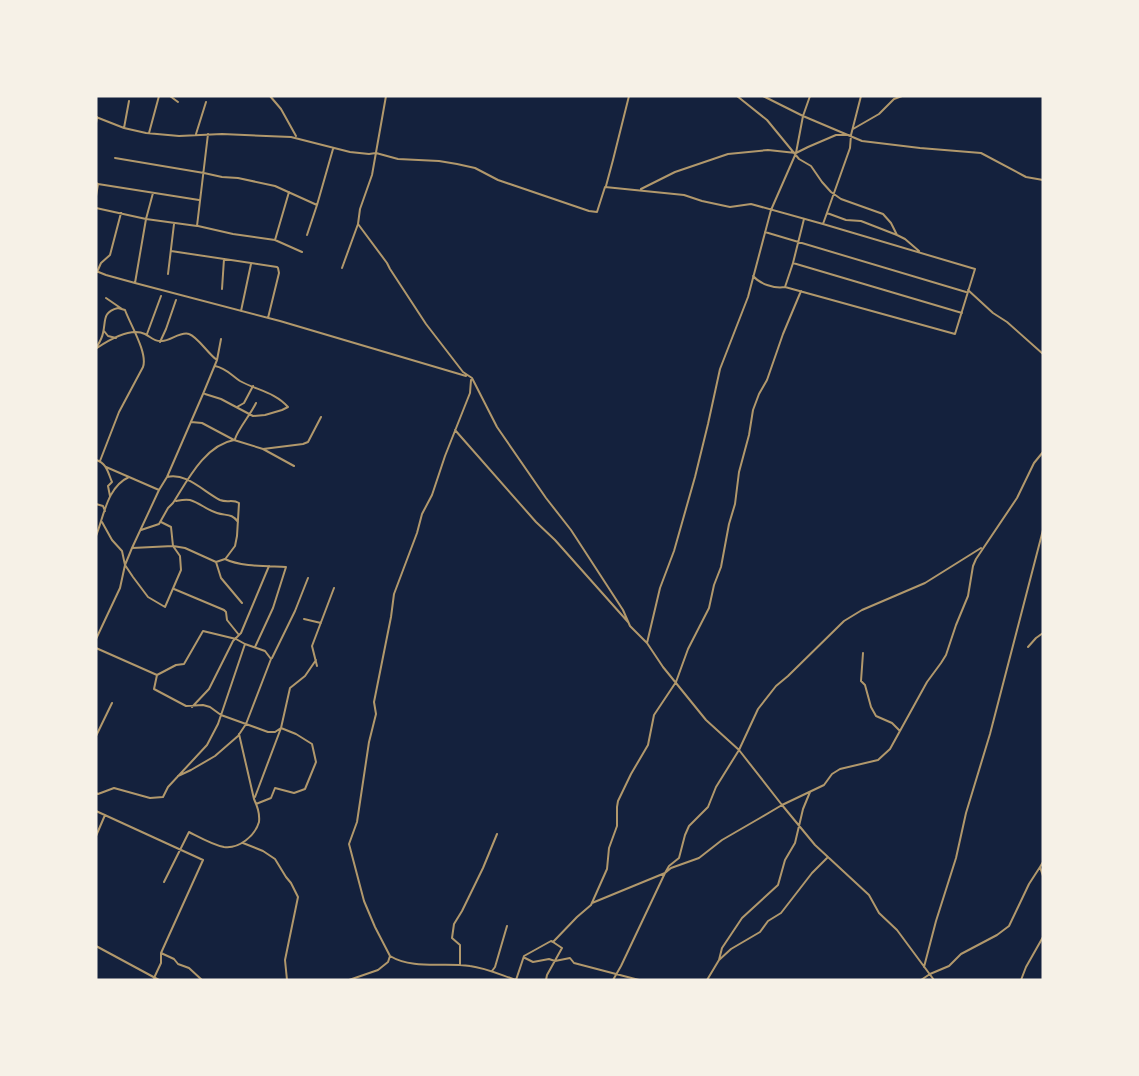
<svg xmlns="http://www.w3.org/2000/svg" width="1139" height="1076" viewBox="0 0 1139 1076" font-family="Literata,serif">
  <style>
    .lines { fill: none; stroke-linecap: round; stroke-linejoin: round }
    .minor { stroke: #b1986c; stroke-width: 2 }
  </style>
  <rect width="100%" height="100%" fill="#14213d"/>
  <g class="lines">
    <!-- minor -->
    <path class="minor" d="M170,96L178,102
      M270,96L281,109L296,136
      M737,96L767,120L799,159L811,166L822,182L831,192L841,199L883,214L891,223L897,235
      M763,96L803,116L862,141L920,148L981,153L1026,177L1043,180
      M96,117L124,128L146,133L179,136L222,134L291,137L350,152L369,154L376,153L398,159L439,161L457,164L475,168L498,180L589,211L597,212L605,187L684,195L702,201L730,207L751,204L823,224L975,269L955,334L785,287L793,263
      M96,123L97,117
      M124,128L129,101
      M853,129L879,114L894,99L902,96
      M149,133L159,96
      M196,134L206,102
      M115,158L204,173L222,177L238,178L275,186L317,205
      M96,183L98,184L96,196
      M98,184L199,200
      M606,186L613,160L629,96
      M641,189L675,172L728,154L768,150L796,153L808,147L836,135H849
      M96,208L146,219L153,193
      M827,213L846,220L861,221L897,235L905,239L919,251
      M804,219L793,263L962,313
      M358,224L387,263L390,269L426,324L463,372L472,378L497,427L546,498L571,530L623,610L630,626L647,643L663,667L706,720L739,750L782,805L815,845L869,895L879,913L897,930L934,980
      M823,224L850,148L851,135L861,96
      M198,226L233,234L275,240L302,252
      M765,232L966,292
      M307,235L317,205L333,149
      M275,240L289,192
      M171,251L277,267L278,268L279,273L268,318
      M342,268L358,224L360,209L372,175L386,96
      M96,271L106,275L135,283L146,219L197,226L208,134
      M97,272L101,263L110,255L121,213
      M168,274L174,224
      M753,276C760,284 775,289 785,287
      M135,283L280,321L466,376
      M222,289L224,259
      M968,290L993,313L1007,322L1043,354
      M106,298L122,309
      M241,311L251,264
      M104,331L108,336L116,338
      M147,334L161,296
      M160,342L166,329L176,300
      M96,348C99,343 102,339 103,333C106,321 102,312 118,308L125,310C130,324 148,353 143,367L119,412L100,461
      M97,348C109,340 130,327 145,334C151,337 154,342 162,341C170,341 181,331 189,334C198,337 208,354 217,360
      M205,394L221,399L253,416L265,415L282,410L288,407C275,392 256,390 240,381C231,375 226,368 215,366
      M237,407L244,403L253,386
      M191,422L202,423L234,440L263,449L294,466
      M455,430L536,522L555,540L628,622
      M235,439C238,429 251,414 256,403
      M263,449L303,444L308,442L321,417
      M96,460C107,463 108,473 112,482L108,486L110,496
      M106,467L159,490
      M167,477C186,472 204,492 220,500C227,503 233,499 239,503L237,536L235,546L226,558
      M176,501C181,500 185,499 190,500C200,503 207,510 217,513C226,516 232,513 238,522
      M96,504L103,506L105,511
      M102,522L112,540L122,551L125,565L133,577L148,597L165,607L181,570L180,556L173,546L171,527L161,522
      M141,530L159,524L168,508L173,503C187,481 205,445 234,440
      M96,536C104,516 107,487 129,477
      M132,548L173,546L185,548L216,562L225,559C241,567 268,566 286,567L273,608L255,647
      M216,562L221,578L242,603
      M174,589L224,610L226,612L227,620L239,635
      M304,619L321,623
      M96,639L120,588L125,565L132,548L159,490L167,477L203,394L217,360L221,339
      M647,643L660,588L674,551L695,477L708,424L720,369L748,297L771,210L796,153L803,116L810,96
      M245,644L236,639L203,631L184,664L176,665L157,675L154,689L186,706L203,705L210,707L221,715L268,732H275L281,728L296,734L312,744L316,762L305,789L294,793L275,788L271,798L256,804
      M1028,647L1036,638L1043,633
      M96,648L157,675
      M863,653L861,681L865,685L871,707L876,716L892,723L900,731
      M272,658L295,611L308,578
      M317,666L312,646L334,588
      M192,707L209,689L233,641L241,633L269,566
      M96,736L112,703
      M96,793L98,794L114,788L150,798L163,797L168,787L207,745L218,724L245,644L265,651L271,659L246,724L238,736L215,756L191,770L178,776
      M255,797L281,728L290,688L305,676L316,660
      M96,811L203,860L161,953V963L154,978
      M96,836L105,815
      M243,843L263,851L275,859L286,877L291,883L298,897L285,960L287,980
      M1043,862L1040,867L1043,876
      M164,882L189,832C199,837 213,845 224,847C239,849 255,836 259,822C260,813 257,806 254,799L239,734
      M592,903L665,873L671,868L699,858L722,840L760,818L782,805L824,785L832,774L840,769L878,760L890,749L927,682L941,663L946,655L956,625L968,596L973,566L976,559L1017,498L1034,463L1043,452
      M96,946L159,980
      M161,953L174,959L178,964L189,968L202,980H207
      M390,956L375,927L364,901L349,844L357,822L369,742L376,714L374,702L391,617L394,594L417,533L422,514L432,495L445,456L470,393L471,380
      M525,958L533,962L549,959L555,961L570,958L574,963L639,980
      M719,960L731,949L760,932L768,921L781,913L812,873L828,857
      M460,965V945L452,938L454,924L462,911L483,868L497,834
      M924,967L936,921L956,858L966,813L990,734L1043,530
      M492,971L495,967L507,926
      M349,980L378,970L388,962L390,956C413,970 444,962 470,966C486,968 501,975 516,980
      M516,980L524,956L551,941L553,942L577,917L591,905L607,869L609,848L617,826V807L618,801L631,774L648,745L654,715L676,682L688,649L709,608L714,585L721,567L729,524L735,504L739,472L749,435L753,410L759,394L767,380L783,334L801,291
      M546,980L547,975L562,948L553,942
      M613,980L621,966L665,873L669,866L679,858L685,835L689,826L708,807L716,787L739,750L758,709L776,686L788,676L844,621L862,610L925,583L981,548
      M707,980L719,960L722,948L742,918L778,885L785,860L795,843L803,809L810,792
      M921,980L930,974L949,966L961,954L997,935L1009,926L1029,884L1040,867
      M1021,980L1026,967L1043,937"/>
  </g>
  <!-- border -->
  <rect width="1139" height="1076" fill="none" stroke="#f6f1e7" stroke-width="195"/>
</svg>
